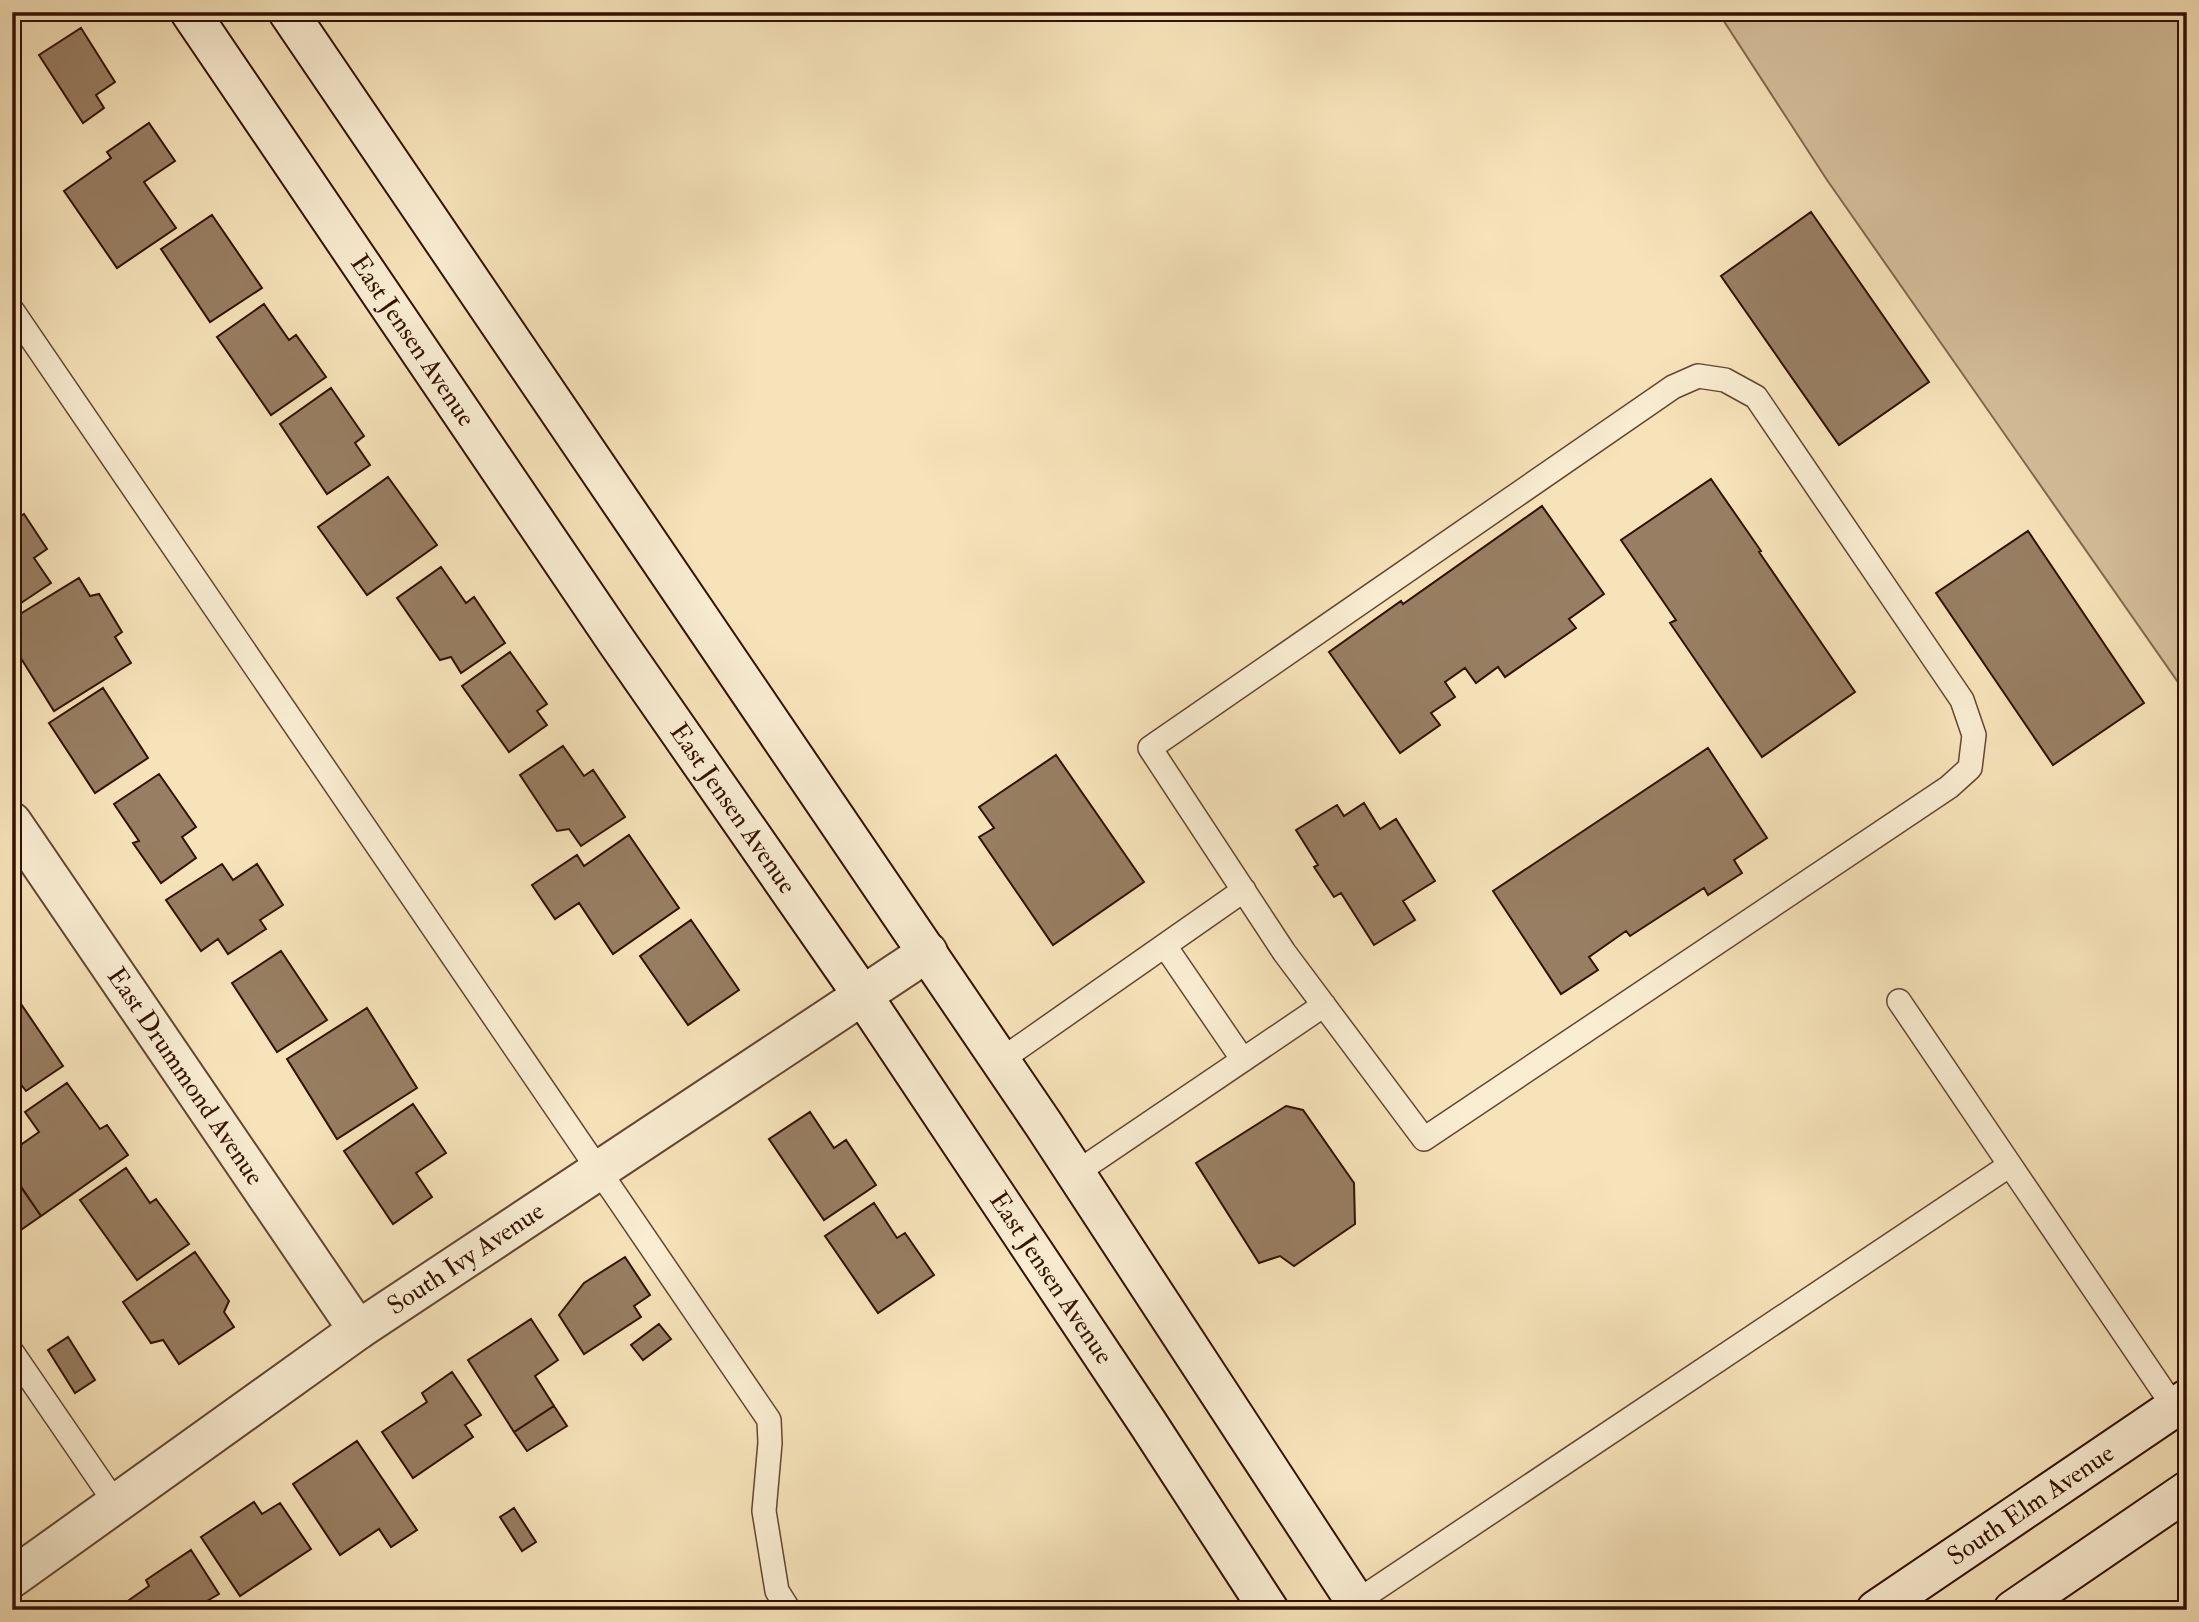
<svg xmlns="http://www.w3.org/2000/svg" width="2199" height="1622" viewBox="0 0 2199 1622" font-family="'IM FELL Double Pica',serif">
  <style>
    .green { fill: #d5bf9b; stroke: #83684e; stroke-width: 2 }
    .building { fill: #987e62; stroke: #311102; stroke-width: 2 }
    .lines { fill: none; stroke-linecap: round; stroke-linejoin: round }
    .lane-casing { stroke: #624630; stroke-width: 26 }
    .street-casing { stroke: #624630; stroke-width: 42 }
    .secondary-casing { stroke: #311102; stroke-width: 42 }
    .lane { stroke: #faedd2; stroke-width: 23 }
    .street { stroke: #faedd2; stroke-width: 38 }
    .secondary { stroke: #faedd2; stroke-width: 38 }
    .labels { text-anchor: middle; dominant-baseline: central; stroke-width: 5; stroke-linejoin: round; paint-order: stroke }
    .street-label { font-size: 26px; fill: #311102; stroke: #faedd2 }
  </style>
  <rect width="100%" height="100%" fill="#f7e3ba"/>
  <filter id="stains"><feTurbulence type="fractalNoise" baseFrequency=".00286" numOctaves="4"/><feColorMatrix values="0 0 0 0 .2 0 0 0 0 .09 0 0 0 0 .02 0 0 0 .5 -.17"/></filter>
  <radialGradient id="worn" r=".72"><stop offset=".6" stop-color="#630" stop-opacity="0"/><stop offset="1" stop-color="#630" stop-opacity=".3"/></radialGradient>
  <!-- green -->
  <path class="green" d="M1718,12H2187V695L1827,180Z"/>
  <!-- building -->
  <path class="building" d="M81,28L115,82L96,95L104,108L83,123L39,55Z
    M149,123L175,161L144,182L176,228L117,268L64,191L111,158L107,152Z
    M1811,212L1929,382L1839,445L1721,276Z
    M212,215L262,288L210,322L161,249Z
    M264,304L289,340L296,335L326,377L271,415L217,337Z
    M331,388L364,436L355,443L370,465L327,494L280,424Z
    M388,477L437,545L367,595L318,527Z
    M1711,479L1761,551L1759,552L1855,692L1762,757L1670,623L1676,620L1621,540Z
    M1542,506L1604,594L1569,619L1576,628L1505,677L1498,667L1476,683L1465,668L1445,682L1455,697L1431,713L1440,725L1400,753L1329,652L1401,601L1403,604Z
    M24,514L47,549L34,558L51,583L12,609V520Z
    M2028,531L2144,703L2053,765L1936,593Z
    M441,567L466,603L474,597L505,643L461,673L451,657L440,660L397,598Z
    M79,578L90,596L99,594L122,632L115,637L131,663L54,711L12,644V619Z
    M510,652L547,704L537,711L547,725L509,752L462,686Z
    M103,688L148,758L95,793L49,723Z
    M563,746L584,776L593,770L625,817L581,846L569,829L557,831L520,775Z
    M1708,748L1767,838L1734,860L1742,873L1708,895L1704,888L1630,936L1626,931L1589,957L1598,970L1561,994L1493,891Z
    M1056,755L1144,882L1053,945L979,837L994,828L979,807Z
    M159,774L196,827L182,837L196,858L161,883L133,843L139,841L114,804Z
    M1364,803L1380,829L1396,819L1435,881L1403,901L1415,920L1374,945L1341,893L1334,897L1314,867L1318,865L1296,830L1337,805L1344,816Z
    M629,835L679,908L613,954L579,903L555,919L532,885L577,855L584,866Z
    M222,864L233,880L257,864L283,905L260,920L266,929L228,954L218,939L201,951L166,900Z
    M691,920L739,990L688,1025L640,956Z
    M281,951L327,1020L277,1052L232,983Z
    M19,1001L63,1066L26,1091L12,1073V1006Z
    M367,1008L417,1088L337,1139L287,1059Z
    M67,1083L100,1129L107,1125L128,1155L41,1216L12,1174V1151L39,1132L25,1112Z
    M413,1104L446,1153L416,1173L432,1197L393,1224L344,1151Z
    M1286,1106L1303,1110L1354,1183L1355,1224L1294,1266L1280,1256L1259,1263L1196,1163Z
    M810,1112L834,1148L846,1140L876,1185L824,1220L769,1139Z
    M126,1168L150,1203L156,1199L189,1244L137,1280L80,1200Z
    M22,1188L41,1216L12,1236V1196Z
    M874,1203L897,1238L905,1233L934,1275L878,1313L825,1236Z
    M195,1252L229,1301L224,1312L234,1327L179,1364L163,1340L151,1343L123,1302Z
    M625,1257L650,1295L634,1306L641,1317L584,1354L559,1315L584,1283Z
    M531,1319L558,1360L535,1376L554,1406L514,1432L468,1360Z
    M659,1324L671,1339L643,1360L631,1345Z
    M68,1337L95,1380L75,1393L48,1350Z
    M452,1372L481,1415L465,1425L473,1437L413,1478L382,1432L427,1402L422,1393Z
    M554,1406L567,1426L527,1451L514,1432Z
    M357,1441L417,1530L391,1547L379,1529L340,1555L293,1484Z
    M254,1502L262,1514L280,1503L311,1549L240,1596L201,1537Z
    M514,1508L536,1542L522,1551L500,1517Z
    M191,1550L219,1594L202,1604L206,1610H115L149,1586L146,1580Z"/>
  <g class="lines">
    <defs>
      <path id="lane" d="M12,310L769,1420L770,1443L764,1511L777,1591L789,1610
        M1698,376L1725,380L1756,397L1962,700L1974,735L1970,768L1949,787L1424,1139L1284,952L1150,748L1673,387Z
        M1165,946L1243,1060
        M1899,1001L2010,1165
        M1001,1060L1244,890
        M1076,1173L1324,1005
        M12,1352L116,1504
        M1356,1602L2010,1165L2174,1407"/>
      <g id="street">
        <path id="s1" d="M12,822L358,1330"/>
        <path id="s2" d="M12,1578L358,1330L928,952"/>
      </g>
      <g id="secondary">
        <path id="s3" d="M190,12L617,642L863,996L1147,1422L1269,1610"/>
        <path d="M288,12L1044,1125L1361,1610"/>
        <path id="s4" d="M1876,1610L2187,1399"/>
        <path d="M2013,1610L2187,1491"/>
      </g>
    </defs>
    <!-- lane casing -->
    <use href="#lane" class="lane-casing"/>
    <!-- street casing -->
    <use href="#street" class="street-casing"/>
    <!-- secondary casing -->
    <use href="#secondary" class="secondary-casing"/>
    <!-- lane -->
    <use href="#lane" class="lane"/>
    <!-- street -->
    <use href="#street" class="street"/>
    <!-- secondary -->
    <use href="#secondary" class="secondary"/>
  </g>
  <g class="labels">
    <!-- street labels -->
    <g class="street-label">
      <text stroke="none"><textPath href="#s3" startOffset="397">East Jensen Avenue</textPath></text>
      <text stroke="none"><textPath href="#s3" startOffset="964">East Jensen Avenue</textPath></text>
      <text stroke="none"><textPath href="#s1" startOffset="308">East Drummond Avenue</textPath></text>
      <text stroke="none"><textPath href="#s2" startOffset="555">South Ivy Avenue</textPath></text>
      <text stroke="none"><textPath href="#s3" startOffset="1531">East Jensen Avenue</textPath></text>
      <text stroke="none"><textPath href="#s4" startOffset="187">South Elm Avenue</textPath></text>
    </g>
  </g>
  <!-- margin -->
  <rect width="2199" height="1622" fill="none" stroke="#f7e3ba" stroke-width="42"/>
  <rect x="14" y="14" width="2171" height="1594" fill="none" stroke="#311102" stroke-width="3.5"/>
  <rect x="21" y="21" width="2157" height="1580" fill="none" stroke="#311102" stroke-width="2"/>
  <rect width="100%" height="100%" filter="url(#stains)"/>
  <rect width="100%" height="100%" fill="url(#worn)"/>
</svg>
